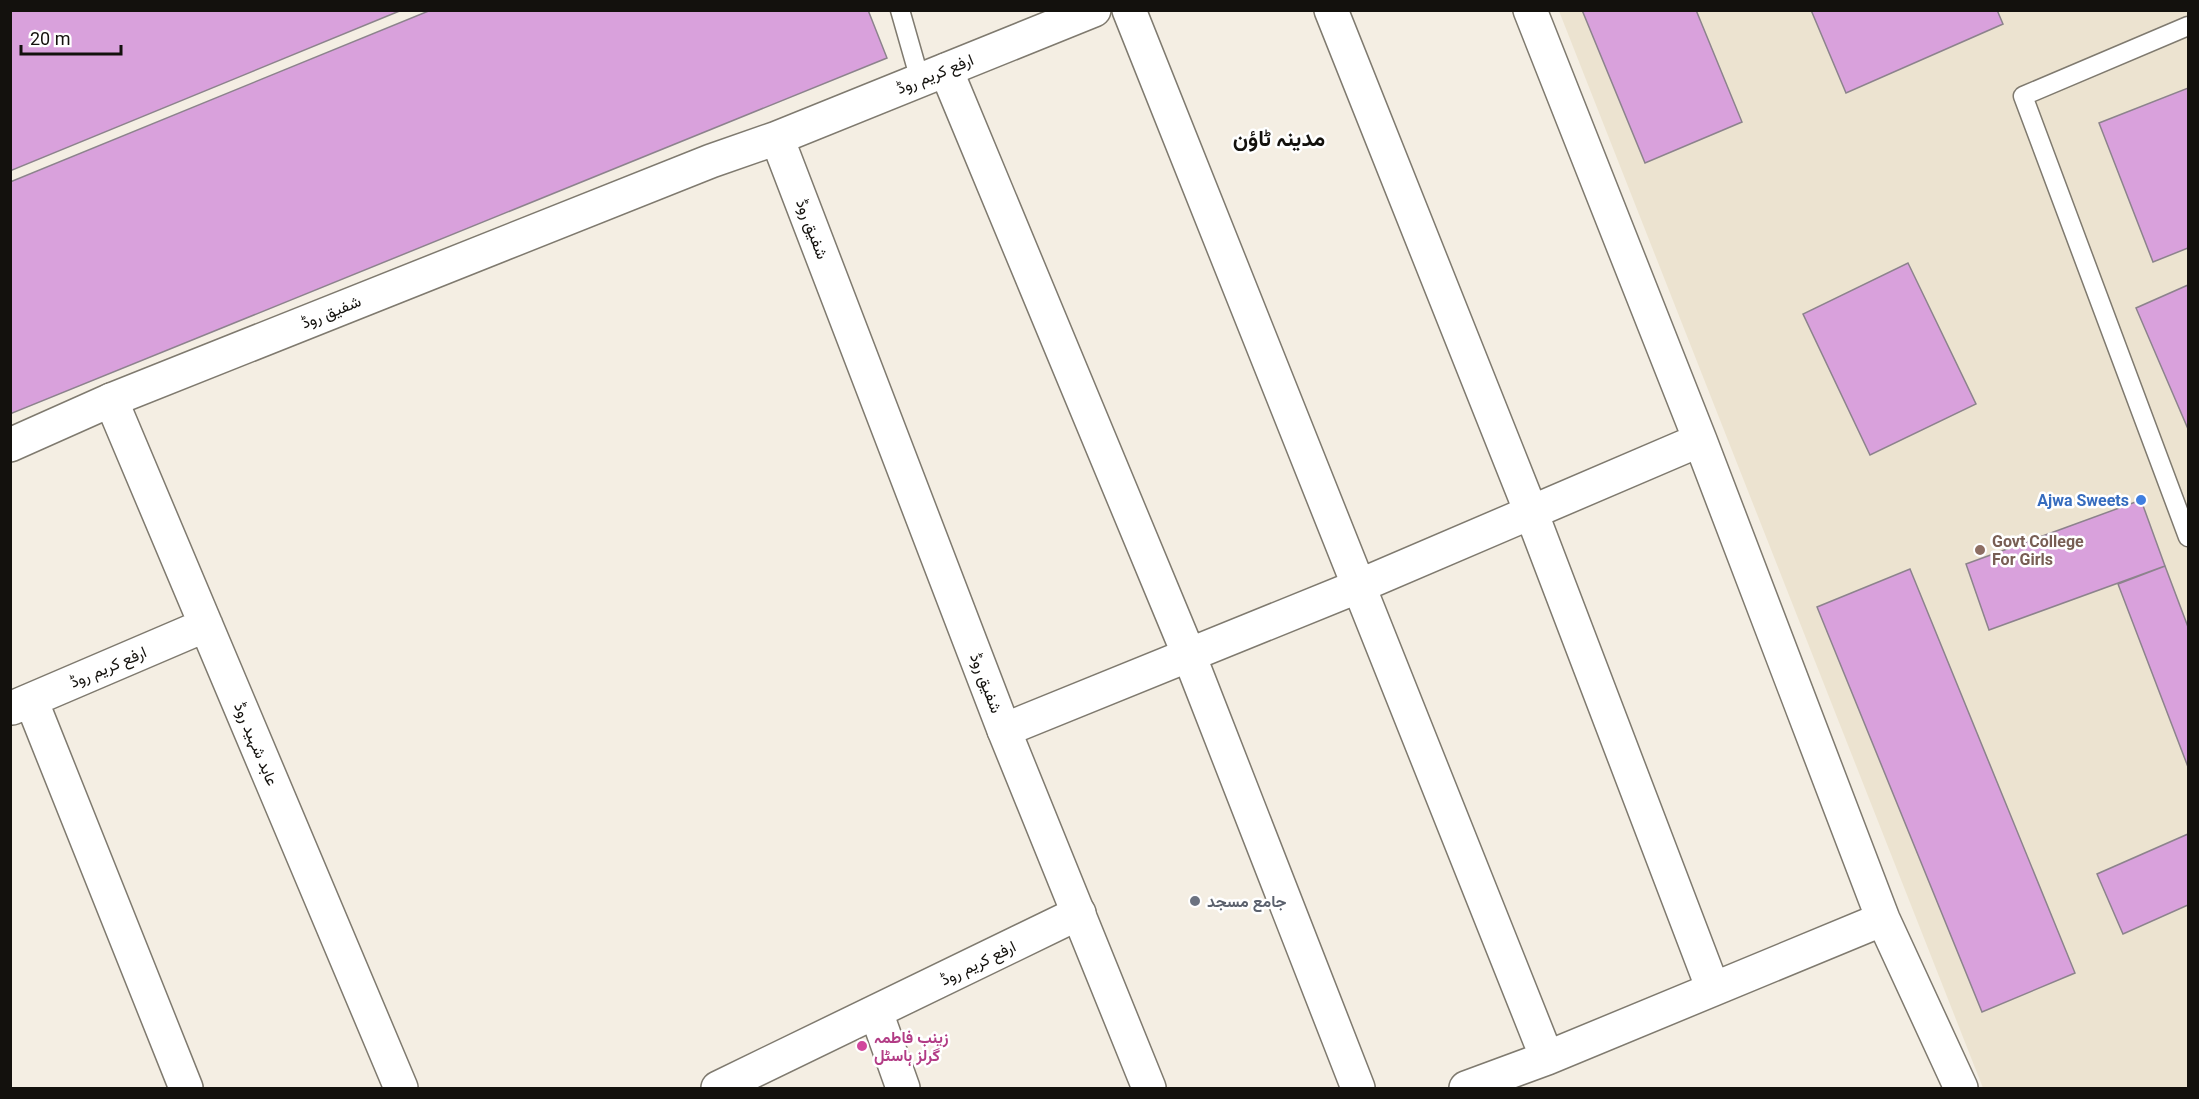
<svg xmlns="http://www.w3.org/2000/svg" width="2199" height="1099" viewBox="0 0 2199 1099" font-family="Roboto,Vazirmatn,sans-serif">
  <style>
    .built { fill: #ece3d0 }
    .building { fill: #d9a1dc; stroke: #8c838c; stroke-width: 1.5 }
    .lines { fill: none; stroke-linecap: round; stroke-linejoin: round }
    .service-casing { stroke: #7f7a6f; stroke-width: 21 }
    .minor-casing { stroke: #7f7a6f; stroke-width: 36 }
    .tertiary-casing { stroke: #7f7a6f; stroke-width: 36 }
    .service { stroke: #fff; stroke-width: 18 }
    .minor { stroke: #fff; stroke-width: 33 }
    .tertiary { stroke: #fff; stroke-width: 33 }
    .shop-dot { fill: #3f7fe0; stroke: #fff; stroke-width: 2 }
    .education-dot { fill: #8d6e63; stroke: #fff; stroke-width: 2 }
    .worship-dot { fill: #6b7280; stroke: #fff; stroke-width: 2 }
    .hotel-dot { fill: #d1479c; stroke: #fff; stroke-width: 2 }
    .labels { text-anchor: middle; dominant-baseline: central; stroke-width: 5; stroke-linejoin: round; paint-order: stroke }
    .street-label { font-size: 16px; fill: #13110d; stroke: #fff }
    .shop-label { font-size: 16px; font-weight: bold; fill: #366cbe; stroke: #fff; text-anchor: end }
    .education-label { font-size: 16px; font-weight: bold; fill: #785e54; stroke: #fff; text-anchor: start }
    .worship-label { font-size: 16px; font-weight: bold; fill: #5b616d; stroke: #fff; text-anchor: start }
    .hotel-label { font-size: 16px; font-weight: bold; fill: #b23c85; stroke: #fff; text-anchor: start }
    .district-label { font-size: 22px; font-weight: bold; fill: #13110d; stroke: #fff }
  </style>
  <rect width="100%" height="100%" fill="#f4eee3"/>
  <!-- built -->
  <path class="built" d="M1559,11H2188V1088H1983Z"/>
  <!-- building -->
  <path class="building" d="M10,10H402L10,171Z
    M431,10H868L887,58L10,414V182Z
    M1582,10H1696L1742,122L1645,163Z
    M1811,10H1997L2003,24L1846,93Z
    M2188,88V248L2153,262L2099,123Z
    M1908,263L1976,404L1870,455L1803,314Z
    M2188,285V429L2136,308Z
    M2141,500L2165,566L1989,630L1966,564Z
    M2165,566L2188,627V767L2118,584Z
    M1910,569L2075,973L1982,1012L1817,607Z
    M2188,834V905L2123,934L2097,874Z"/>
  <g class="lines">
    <defs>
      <path id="service" d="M900,10L920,80
        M2188,26L2023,96L2188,537"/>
      <path id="minor" d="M1129,10L1547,1058
        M1331,10L1531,512L1713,989
        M1530,10L1700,440L1883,919L1961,1088
        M946,70L1189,655L1358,1088
        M111,400L401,1088
        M31,700L186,1088
        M12,708L206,625
        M1004,730L1359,586L1700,440
        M876,1012L903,1088
        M718,1088L1079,913
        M1466,1088L1547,1058L1883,919"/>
      <path id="tertiary" d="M777,138L1094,10
        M10,445L111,400L711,161L777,138L1004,730L1149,1088"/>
    </defs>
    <!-- service casing -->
    <use href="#service" class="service-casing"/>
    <!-- minor casing -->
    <use href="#minor" class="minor-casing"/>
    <!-- tertiary casing -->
    <use href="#tertiary" class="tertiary-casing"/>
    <!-- service -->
    <use href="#service" class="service"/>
    <!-- minor -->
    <use href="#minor" class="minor"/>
    <!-- tertiary -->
    <use href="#tertiary" class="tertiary"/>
  </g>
  <!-- markers -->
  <circle class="shop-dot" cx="2141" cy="500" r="6"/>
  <circle class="education-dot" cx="1980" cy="550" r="6"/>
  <circle class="worship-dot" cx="1195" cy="901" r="6"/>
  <circle class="hotel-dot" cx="862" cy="1046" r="6"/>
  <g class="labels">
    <!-- street labels -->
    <g class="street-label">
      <text transform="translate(935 74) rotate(-22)">ارفع کریم روڈ</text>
      <text transform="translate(812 229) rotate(69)">شفیق روڈ</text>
      <text transform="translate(331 312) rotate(-22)">شفیق روڈ</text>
      <text transform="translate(108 667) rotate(-23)">ارفع کریم روڈ</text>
      <text transform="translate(986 683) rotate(69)">شفیق روڈ</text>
      <text transform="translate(256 744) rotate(67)">عابد شہید روڈ</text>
      <text transform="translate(978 963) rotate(-26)">ارفع کریم روڈ</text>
    </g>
    <!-- shop labels -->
    <g class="shop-label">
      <text x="2129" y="500">Ajwa Sweets</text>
    </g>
    <!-- education labels -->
    <g class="education-label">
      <text x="1992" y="541">Govt College<tspan x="1992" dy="18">For Girls</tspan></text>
    </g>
    <!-- worship labels -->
    <g class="worship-label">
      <text x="1207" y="901">جامع مسجد</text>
    </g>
    <!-- hotel labels -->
    <g class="hotel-label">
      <text x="874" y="1037">زینب فاطمہ<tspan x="874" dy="18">گرلز ہاسٹل</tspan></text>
    </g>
    <!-- district labels -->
    <g class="district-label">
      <text x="1279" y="138">مدینہ ٹاؤن</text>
    </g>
  </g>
  <!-- border -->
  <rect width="2199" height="1099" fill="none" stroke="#13110d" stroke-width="24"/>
  <!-- scale -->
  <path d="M21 45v9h100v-9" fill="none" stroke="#13110d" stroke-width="3"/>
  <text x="30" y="45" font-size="18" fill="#13110d" stroke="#ffffff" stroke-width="4.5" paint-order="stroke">20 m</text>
</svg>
